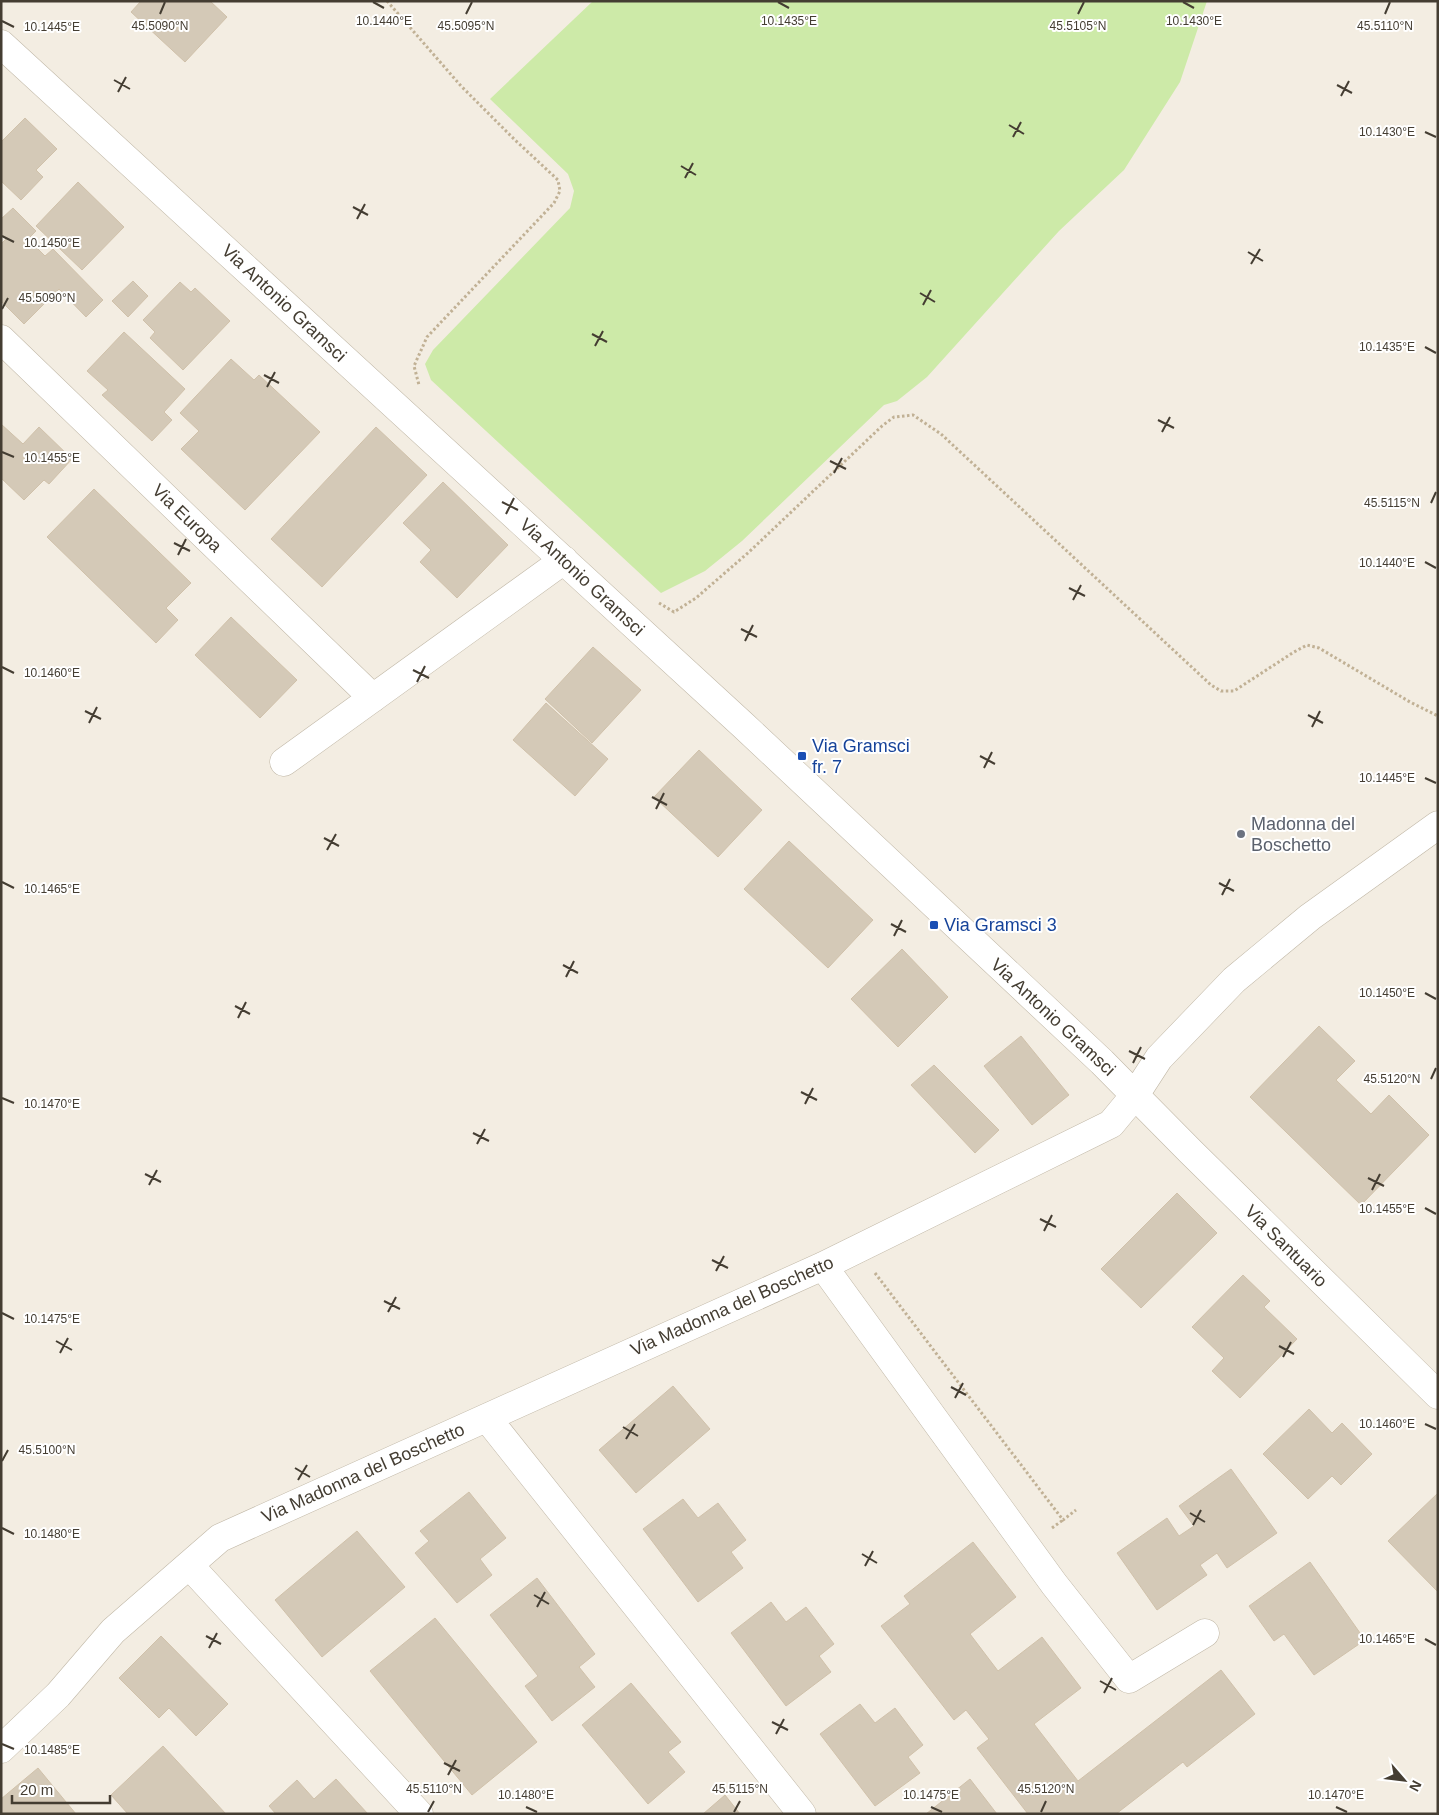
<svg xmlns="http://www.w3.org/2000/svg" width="1439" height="1815" viewBox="0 0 1439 1815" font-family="Helvetica,sans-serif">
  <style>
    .green { fill: #cdeaa8 }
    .building { fill: #d4c9b7; stroke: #d0c1aa }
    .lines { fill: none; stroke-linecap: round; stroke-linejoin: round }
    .minor-casing { stroke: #c1b8a7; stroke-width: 29 }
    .path { stroke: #c1b195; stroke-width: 3; stroke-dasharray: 2.5 2.5; stroke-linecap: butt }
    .minor { stroke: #fff; stroke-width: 28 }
    .ticks { fill: none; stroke: #443d32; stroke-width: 2 }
    .transit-dot { fill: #1a4fb4; stroke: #fff; stroke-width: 2 }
    .worship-dot { fill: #6b7280; stroke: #fff; stroke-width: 2 }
    .labels { text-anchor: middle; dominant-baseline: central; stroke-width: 4; stroke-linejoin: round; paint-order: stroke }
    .street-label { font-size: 18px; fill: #443d32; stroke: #fff }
    .transit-label { font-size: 18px; fill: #164399; stroke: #fff; text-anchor: start }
    .worship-label { font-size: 18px; fill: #5b616d; stroke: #fff; text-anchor: start }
    .ticks-label { font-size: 12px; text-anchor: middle; fill: #443d32; stroke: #fff; stroke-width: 4; stroke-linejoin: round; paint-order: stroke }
  </style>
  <rect width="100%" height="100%" fill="#f3ede2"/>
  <!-- green -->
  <path class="green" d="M593,1H1207L1180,82L1124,170L1059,231L927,377L897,401L884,405L742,541L705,571L661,593L431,380L425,364L433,350L570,208L574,191L568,174L490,99Z"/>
  <!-- building -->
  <path class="building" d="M141,1H210L227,17L185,62L131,12Z
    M25,118L57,149L36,170L43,177L21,200L1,181V142Z
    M78,182L124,227L82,270L36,226Z
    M13,208L36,231L28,239L45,256L53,249L103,300L86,317L59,289L24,324L1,301V244L6,239L1,234V219Z
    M133,281L148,296L128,317L112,301Z
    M180,282L191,292L195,288L230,321L183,370L150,338L155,332L143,320Z
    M124,332L185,389L164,412L172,420L152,441L102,395L108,390L87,371Z
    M231,359L254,380L259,375L320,432L245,510L181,449L199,431L180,413Z
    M1,424L23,444L39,427L72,459L49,484L44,480L24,500L1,478Z
    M376,427L427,475L322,587L271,539Z
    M443,482L508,545L457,598L420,562L431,550L403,523Z
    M94,489L191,583L166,608L178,620L156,643L47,537Z
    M231,617L297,680L260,718L195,655Z
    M593,647L641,690L592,743L545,699Z
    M546,703L608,759L575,796L513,740Z
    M699,750L762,810L718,857L654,797Z
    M789,841L873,920L828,968L744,889Z
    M902,949L948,997L898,1047L851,999Z
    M1319,1026L1355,1061L1336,1080L1371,1114L1389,1095L1429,1135L1361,1205L1250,1097Z
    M1021,1036L1069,1095L1032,1125L984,1066Z
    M934,1065L999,1130L975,1153L911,1085Z
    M1177,1193L1217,1233L1141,1308L1101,1269Z
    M1243,1275L1270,1301L1264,1307L1297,1339L1240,1398L1212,1371L1224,1358L1192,1327Z
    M673,1386L710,1429L636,1493L599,1450Z
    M1309,1409L1332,1433L1342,1423L1372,1454L1341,1485L1332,1476L1308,1499L1263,1454Z
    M1231,1469L1277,1533L1227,1568L1217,1553L1200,1565L1207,1575L1157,1610L1117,1553L1167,1518L1179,1536L1194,1526L1179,1506Z
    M469,1492L506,1538L480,1559L492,1575L457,1603L415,1553L429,1541L420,1531Z
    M1438,1493V1592L1388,1541Z
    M683,1499L698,1518L718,1503L746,1540L731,1552L743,1568L698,1602L643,1529Z
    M357,1531L405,1587L322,1657L275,1600Z
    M973,1542L1016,1597L970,1634L998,1671L1042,1637L1081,1688L1034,1724L1078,1781L1221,1670L1255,1714L1187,1767L1183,1762L1116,1814H1028L977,1748L989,1739L966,1710L954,1720L881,1626L910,1604L904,1596Z
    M1310,1562L1365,1640L1314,1675L1284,1634L1274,1641L1249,1606Z
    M537,1578L595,1654L579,1667L595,1687L552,1721L525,1686L538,1676L490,1615Z
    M771,1602L786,1622L806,1607L834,1644L819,1656L831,1672L786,1706L731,1633Z
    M435,1618L537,1742L472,1795L370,1671Z
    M161,1636L228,1704L196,1736L169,1708L159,1718L119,1678Z
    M631,1683L681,1742L668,1752L685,1772L648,1804L582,1725Z
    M860,1704L875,1723L895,1708L923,1745L908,1757L920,1773L875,1806L820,1734Z
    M163,1746L226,1814H128L111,1795Z
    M38,1768L76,1814H1V1799Z
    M336,1779L368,1814H276L269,1806L297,1780L314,1799Z
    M970,1779L997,1814H926Z
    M725,1795L740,1814H703Z"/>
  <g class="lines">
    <defs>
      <path id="minor" d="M1,44L744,726L1102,1062L1191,1152L1438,1395
        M1,339L373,698
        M284,762L564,560
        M823,1266L1054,1584L1129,1679L1205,1633
        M487,1418L802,1814
        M189,1565L419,1814
        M1,1749L58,1695L113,1631L220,1538L823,1266L1111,1124L1135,1095L1159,1058L1234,980L1310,917L1438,825"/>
    </defs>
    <!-- minor casing -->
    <use href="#minor" class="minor-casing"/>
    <!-- path -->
    <path class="path" d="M387,1L461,86L515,140L558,180L560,191L554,203L427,337L414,366L419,385
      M659,603L674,612L696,598L749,552L882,426L894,417L913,415L941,434L1211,685L1221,691H1234L1294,652L1307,645L1319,648L1410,702L1438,716
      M875,1273L1063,1520L1076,1510
      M1052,1528L1063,1520"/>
    <!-- minor -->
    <use href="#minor" class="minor"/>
  </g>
  <!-- ticks -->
  <path class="ticks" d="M373,2L384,8M778,2L789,8M1183,2L1194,8M160,14L165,2M466,14L472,2M1078,14L1084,2M1385,14L1390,2M2,21L14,27M114,80L130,89M1337,85L1352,93M118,92L126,77M1341,96L1349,81M1009,125L1024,134M1425,132L1436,137M1013,137L1021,122M681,166L696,175M685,178L693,163M353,207L368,215M357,219L365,204M2,236L14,242M1248,252L1263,261M1251,264L1260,249M920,293L935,302M923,305L931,290M2,309L8,298M592,334L607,342M595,346L603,331M1425,347L1436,353M264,375L279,383M267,387L275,372M1158,420L1174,428M1162,432L1170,417M2,452L14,457M830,461L846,469M834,473L842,458M502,502L518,510M1431,503L1436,492M506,514L514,498M174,543L190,551M178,555L186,539M1425,562L1436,568M1069,588L1085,596M1073,600L1081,585M741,629L757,637M745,641L753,625M2,667L14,673M413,670L429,678M417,682L425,666M85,711L101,719M1308,715L1323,723M89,723L97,707M1312,727L1320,711M980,756L995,764M984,768L992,752M1425,778L1436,783M652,797L667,805M656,809L664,793M324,838L339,846M327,850L336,834M2,882L14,888M1219,883L1234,891M1222,895L1230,879M891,924L906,932M894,936L902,920M563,965L578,973M566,977L574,961M1425,993L1436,999M235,1006L250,1014M238,1018L246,1002M1129,1051L1145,1059M1133,1063L1141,1047M1431,1079L1436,1068M801,1092L817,1100M2,1098L14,1103M805,1104L813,1088M473,1133L489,1141M477,1144L485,1129M145,1174L161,1182M1368,1178L1384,1186M149,1185L157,1170M1372,1190L1380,1174M1425,1208L1436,1214M1040,1219L1056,1227M1044,1231L1052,1215M712,1260L728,1268M716,1271L724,1256M384,1301L400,1309M388,1312L396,1297M2,1313L14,1319M56,1341L72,1350M1279,1346L1294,1354M60,1353L68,1338M1283,1357L1291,1342M951,1387L966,1395M955,1398L963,1383M1425,1424L1436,1429M623,1427L638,1436M626,1439L635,1424M2,1461L8,1450M295,1468L310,1477M298,1480L307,1465M1190,1513L1205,1522M1193,1525L1201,1510M2,1528L14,1534M862,1554L877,1563M865,1566L873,1551M534,1595L549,1604M537,1607L545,1592M206,1636L221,1644M1425,1639L1436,1645M209,1648L217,1633M1100,1681L1116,1690M1104,1693L1112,1678M772,1722L788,1730M776,1734L784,1719M2,1744L14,1749M444,1763L460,1771M448,1775L456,1760M526,1807L537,1812M931,1807L942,1812M1336,1807L1347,1812M428,1812L434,1801M734,1812L740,1801M1041,1812L1046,1801"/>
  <!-- markers -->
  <g class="transit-dot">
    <rect x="797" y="751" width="10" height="10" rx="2.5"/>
    <rect x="929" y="920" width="10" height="10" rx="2.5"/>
  </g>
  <circle class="worship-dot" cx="1241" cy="834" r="5"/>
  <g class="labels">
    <!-- street labels -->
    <g class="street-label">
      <text transform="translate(284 303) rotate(43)">Via Antonio Gramsci</text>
      <text transform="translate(187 518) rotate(44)">Via Europa</text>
      <text transform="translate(582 577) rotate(43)">Via Antonio Gramsci</text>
      <text transform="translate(1053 1017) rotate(43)">Via Antonio Gramsci</text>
      <text transform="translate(1286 1246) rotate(45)">Via Santuario</text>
      <text transform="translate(732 1306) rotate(-24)">Via Madonna del Boschetto</text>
      <text transform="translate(363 1473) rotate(-24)">Via Madonna del Boschetto</text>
    </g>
    <!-- transit labels -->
    <g class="transit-label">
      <text x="812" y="746">Via Gramsci<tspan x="812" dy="21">fr. 7</tspan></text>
      <text x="944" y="925">Via Gramsci 3</text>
    </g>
    <!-- worship labels -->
    <g class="worship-label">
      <text x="1251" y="824">Madonna del<tspan x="1251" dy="21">Boschetto</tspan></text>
    </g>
  </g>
  <g class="ticks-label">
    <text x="384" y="25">10.1440°E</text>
    <text x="789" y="25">10.1435°E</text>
    <text x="1194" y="25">10.1430°E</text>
    <text x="160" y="30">45.5090°N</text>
    <text x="466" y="30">45.5095°N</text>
    <text x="1078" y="30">45.5105°N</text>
    <text x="1385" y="30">45.5110°N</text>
    <text x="52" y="31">10.1445°E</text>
    <text x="1387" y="136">10.1430°E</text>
    <text x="52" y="247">10.1450°E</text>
    <text x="47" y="302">45.5090°N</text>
    <text x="1387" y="351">10.1435°E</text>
    <text x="52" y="462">10.1455°E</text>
    <text x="1392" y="507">45.5115°N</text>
    <text x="1387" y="567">10.1440°E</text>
    <text x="52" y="677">10.1460°E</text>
    <text x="1387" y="782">10.1445°E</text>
    <text x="52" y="893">10.1465°E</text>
    <text x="1387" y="997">10.1450°E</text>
    <text x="1392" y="1083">45.5120°N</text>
    <text x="52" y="1108">10.1470°E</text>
    <text x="1387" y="1213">10.1455°E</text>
    <text x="52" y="1323">10.1475°E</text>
    <text x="1387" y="1428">10.1460°E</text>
    <text x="47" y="1454">45.5100°N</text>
    <text x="52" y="1538">10.1480°E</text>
    <text x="1387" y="1643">10.1465°E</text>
    <text x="52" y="1754">10.1485°E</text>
    <text x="434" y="1793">45.5110°N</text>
    <text x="740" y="1793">45.5115°N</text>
    <text x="1046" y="1793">45.5120°N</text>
    <text x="526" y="1799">10.1480°E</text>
    <text x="931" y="1799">10.1475°E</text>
    <text x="1336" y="1799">10.1470°E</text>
  </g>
  <!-- border -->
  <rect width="1439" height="1815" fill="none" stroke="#443d32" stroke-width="5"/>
  <!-- north arrow -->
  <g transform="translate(1404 1780) rotate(118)" stroke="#ffffff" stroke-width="4" paint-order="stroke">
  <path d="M0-4L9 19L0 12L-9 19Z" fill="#443d32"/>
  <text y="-8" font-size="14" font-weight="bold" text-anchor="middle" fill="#443d32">N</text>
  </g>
  <!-- scale -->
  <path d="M12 1795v8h98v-8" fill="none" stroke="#443d32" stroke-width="2.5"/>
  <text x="20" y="1795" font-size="15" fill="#443d32" stroke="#ffffff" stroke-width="4" paint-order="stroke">20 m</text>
</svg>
